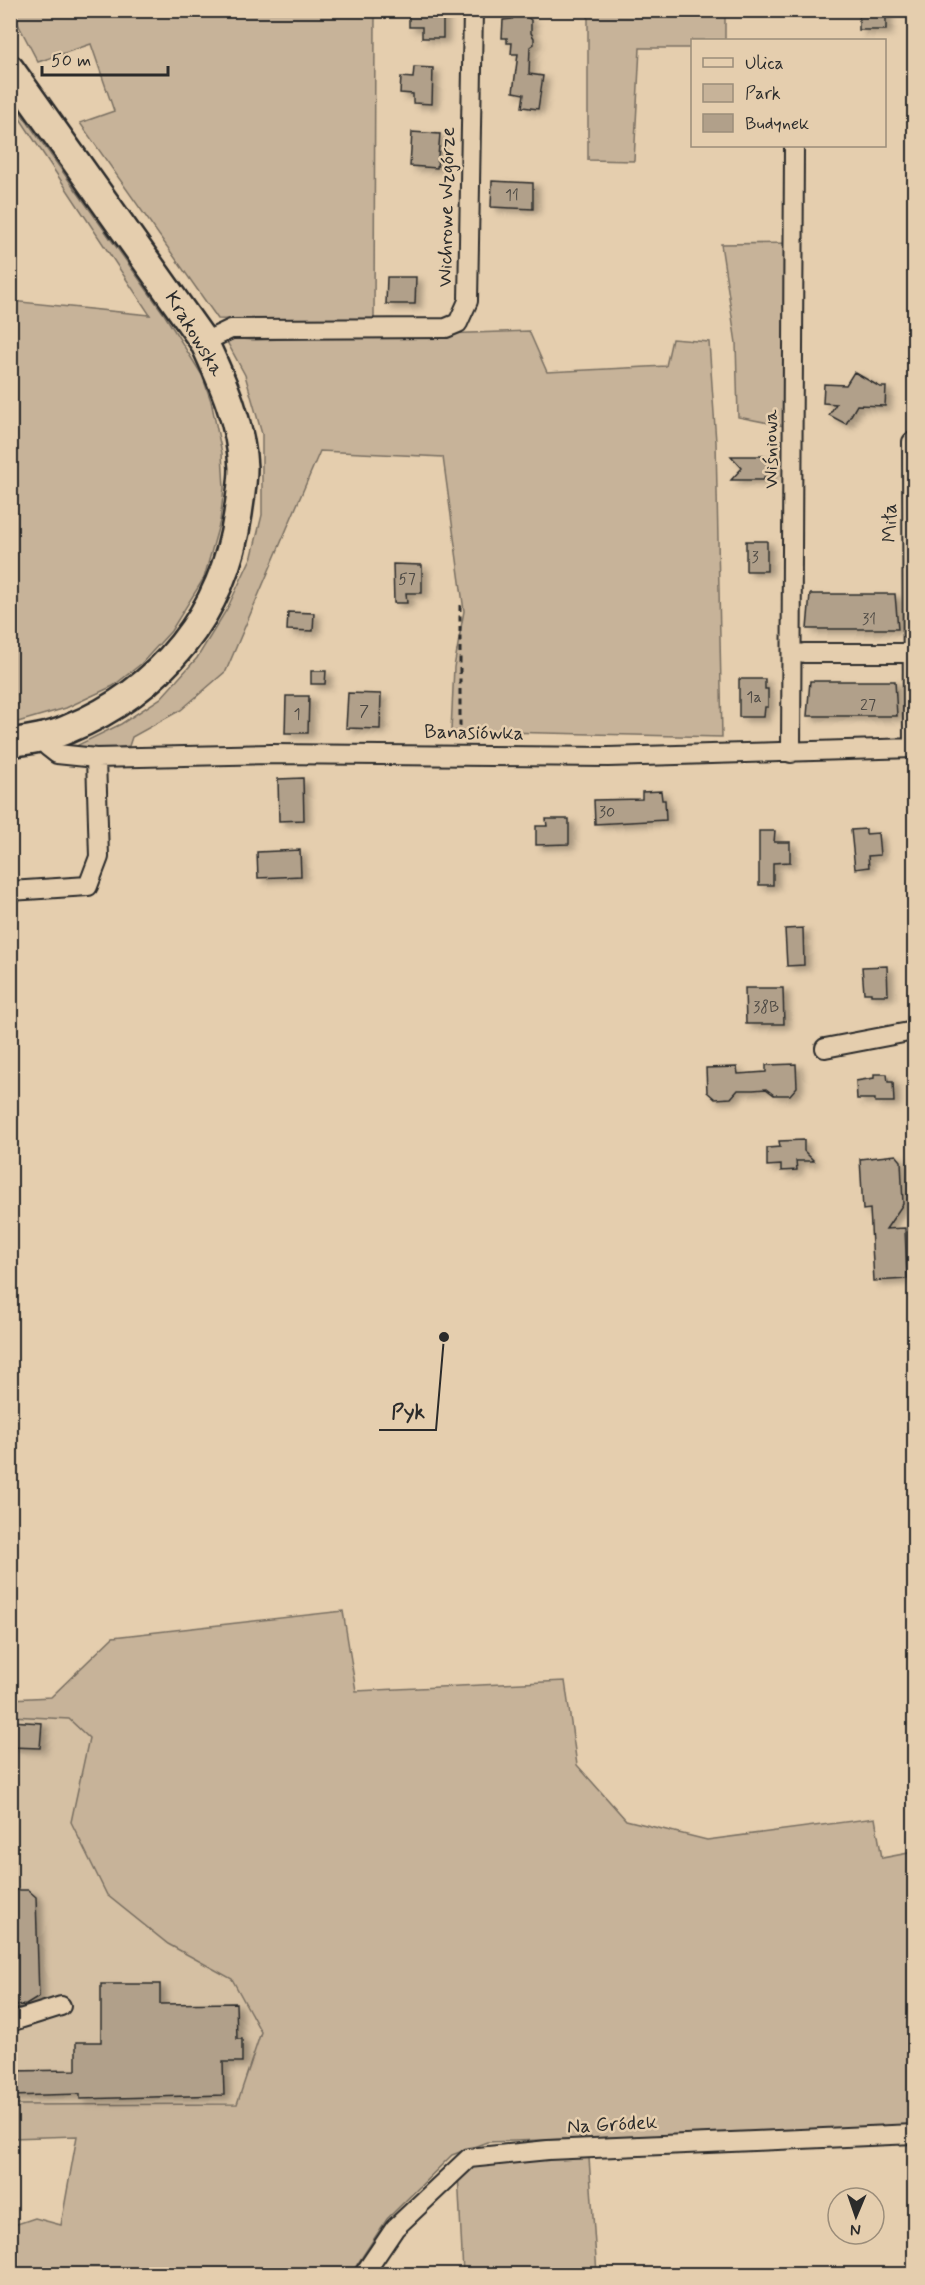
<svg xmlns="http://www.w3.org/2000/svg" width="925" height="2285" viewBox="0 0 925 2285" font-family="Mynerve,sans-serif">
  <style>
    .built { fill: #d5c0a3 }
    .green { fill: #c7b399; stroke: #796f62; stroke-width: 1.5 }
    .building { fill: #b1a08a; stroke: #2b2b2b; stroke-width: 1.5; filter: url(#shadow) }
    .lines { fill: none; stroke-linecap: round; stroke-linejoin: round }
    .street-casing { stroke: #2b2b2b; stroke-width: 22 }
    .secondary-casing { stroke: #2b2b2b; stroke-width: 32 }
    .path { stroke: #2b2b2b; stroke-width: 3; stroke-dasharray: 6 4.5; stroke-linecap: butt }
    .street { stroke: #e5ceae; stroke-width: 18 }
    .secondary { stroke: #e5ceae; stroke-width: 27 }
    .labels { text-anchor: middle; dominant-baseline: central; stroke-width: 5; stroke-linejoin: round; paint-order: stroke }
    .number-label { font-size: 16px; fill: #4c4843 }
    .street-label { font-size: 20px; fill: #2b2b2b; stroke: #e5ceae }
    .leader { fill: none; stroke: #2b2b2b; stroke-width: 2 }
    .callout-dot { fill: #2b2b2b; stroke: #e5ceae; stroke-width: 2 }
    .callout-label { font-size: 21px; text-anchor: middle; font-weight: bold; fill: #2b2b2b; stroke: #e5ceae; stroke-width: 5; stroke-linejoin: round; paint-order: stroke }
  </style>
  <defs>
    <filter id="shadow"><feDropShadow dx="6" dy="4" stdDeviation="3" flood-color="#0004"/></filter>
  </defs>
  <rect width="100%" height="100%" fill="#e5ceae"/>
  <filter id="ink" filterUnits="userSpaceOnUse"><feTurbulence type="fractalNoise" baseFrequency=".0167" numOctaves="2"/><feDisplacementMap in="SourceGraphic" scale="12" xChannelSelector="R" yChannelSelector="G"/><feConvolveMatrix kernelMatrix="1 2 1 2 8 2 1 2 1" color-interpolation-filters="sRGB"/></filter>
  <g filter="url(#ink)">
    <!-- built -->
    <path class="built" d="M11,1716L69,1719L89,1738L82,1776L168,1944L232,1979L261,2032L237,2104L11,2105Z"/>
    <!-- green -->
    <path class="green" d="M14,11H375L374,323L218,319L80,123L114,111L91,44L38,62L17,22Z
      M588,11H725V40H692V48H640L634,161L588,160Z
      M11,99L164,314L202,375L211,401L222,453L224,488L220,521L204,578L171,631L141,664L113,686L66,708L11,724V301L150,315L11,105Z
      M801,243L800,429L738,417L736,343L721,244Z
      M529,331L547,372L666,366L672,339L709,342L716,442L722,737L451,731L454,667L464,611L443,457L320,451L226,671L181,710L132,737L129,746L81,752L78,745L121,724L161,698L197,658L227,609L252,556L262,515V434L245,375L225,338L254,340Z
      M343,1611L356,1691L565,1681L577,1765L626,1820L707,1840L875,1818L882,1858L914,1852V2126L487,2142L452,2155L387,2219L351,2274H11V2226L35,2218L61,2225L77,2136L11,2138V2105L237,2104L261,2032L232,1979L168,1944L107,1895L71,1822L89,1738L69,1719L11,1716V1699L51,1697L113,1637Z
      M589,2158L597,2274H463L458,2172L484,2161Z"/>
    <!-- building -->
    <path class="building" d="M422,10H443V38H422V27H409V13H422Z
      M859,10H886V30H859Z
      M519,11L531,20V33L534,38V44L530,47L529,74L543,76L538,109L522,107L524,94L513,92L518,54H511L512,43H507V38H502L503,20L512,19Z
      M414,67L433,68L432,104L413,103V94L400,93L401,77L413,78Z
      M412,132L440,134L437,168L410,166Z
      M492,181L533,183V209L491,207Z
      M387,277H416L415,304H386Z
      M854,372L880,387H886L885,406L857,405L846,424L829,415L836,404L823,403L824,384L846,385Z
      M731,456H764V458H772V477H764V480H731L742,468Z
      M746,541H767V571H746Z
      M393,564L422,565V593H406L407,603H394Z
      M810,594H895L898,629H807Z
      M288,612L314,613L313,631L287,630Z
      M311,671H326L325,684H311Z
      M739,679H765V689H768V707H765L764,717H739Z
      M810,681H895L897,716H807Z
      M348,693L381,694L380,729L346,728Z
      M286,696H309L308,733H285Z
      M303,778L304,820L279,821L278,779Z
      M661,791L662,800H665L666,820L595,824L594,800L642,799V792Z
      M546,819H569V844L536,845V826H547Z
      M866,829V834L878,833L880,855L868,856L869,867L855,869L851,830Z
      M759,831H775L774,842H790V862L773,863V885H759Z
      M300,850L301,876L258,878L257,852Z
      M803,928L804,965L787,966L785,929Z
      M887,966L888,995H871V993H864L862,967Z
      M745,988H783L784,1024H746Z
      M796,1064L797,1087L790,1095H774L766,1089L753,1090H738L731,1098L715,1099L707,1092L706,1068L737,1067L738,1074L766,1072V1065Z
      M874,1074H887L888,1082H893L894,1102H875V1099H857L856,1081L874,1078Z
      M804,1140V1151L814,1161H796L797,1170L781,1171V1165L767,1166V1148L780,1147L779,1141Z
      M896,1155L901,1161L903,1204L886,1229L905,1228L907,1279L874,1281L870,1209L863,1210L860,1159Z
      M10,1721L42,1723L40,1748L10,1747Z
      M10,1890H28L36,1897L39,1997L26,2005L10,2006Z
      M101,1984H160V2004L236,2003L237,2039H242V2062H223L224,2095L80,2099V2094L10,2096V2071L76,2070V2042H101Z"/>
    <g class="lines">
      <defs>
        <path id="street" d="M204,342L231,329L446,328L458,323L468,301L473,10
          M912,442L913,748
          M804,653H912
          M41,738L48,747L57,754L96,758L271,754L608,757L914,748
          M791,753L794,146
          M10,891L88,886L99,857L96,758
          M825,1048L914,1031
          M10,2022L61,2006
          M364,2274L395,2228L469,2158L548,2150L914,2134"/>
        <path id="secondary" d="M10,69L204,342C223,383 241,423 243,468C243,483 240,499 238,514C224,613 161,691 68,729C50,737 30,740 10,743"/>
      </defs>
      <!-- street casing -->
      <use href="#street" class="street-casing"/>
      <!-- secondary casing -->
      <use href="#secondary" class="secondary-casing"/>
      <!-- path -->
      <path class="path" d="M460,605V739"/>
      <!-- street -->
      <use href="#street" class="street"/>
      <!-- secondary -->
      <use href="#secondary" class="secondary"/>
    </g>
  </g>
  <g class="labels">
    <!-- number labels -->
    <g class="number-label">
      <text x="512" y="195">11</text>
      <text x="755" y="557">3</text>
      <text x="407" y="579">57</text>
      <text x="869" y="619">31</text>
      <text x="754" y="697">1a</text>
      <text x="868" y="705">27</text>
      <text x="364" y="711">7</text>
      <text x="297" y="714">1</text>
      <text x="607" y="812">30</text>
      <text x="766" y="1007">38B</text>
    </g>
    <!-- street labels -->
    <g class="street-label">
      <text transform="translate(447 207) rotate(-89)">Wichrowe Wzgórze</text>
      <text transform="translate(194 334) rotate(59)">Krakowska</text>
      <text transform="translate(771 449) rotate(-90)">Wiśniowa</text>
      <text transform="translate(890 523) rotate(-90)">Miła</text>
      <text transform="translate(474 733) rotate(1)">Banasiówka</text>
      <text transform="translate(612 2125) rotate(-3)">Na Gródek</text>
    </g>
  </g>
  <!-- callouts -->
  <path class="leader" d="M444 1337L436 1430H379"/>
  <circle class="callout-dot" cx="444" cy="1337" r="6"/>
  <g class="callout-label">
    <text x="408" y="1418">Pyk</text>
  </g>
  <!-- margin -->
  <rect width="925" height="2285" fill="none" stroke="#e5ceae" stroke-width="36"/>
  <rect x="18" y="18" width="889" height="2249" fill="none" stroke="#2b2b2b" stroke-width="2" filter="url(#ink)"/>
  <!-- legend -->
  <rect x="691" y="39" width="195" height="108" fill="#e5ceae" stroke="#9b8d7a" stroke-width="1.5"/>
  <rect x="703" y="58" width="30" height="9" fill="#e5ceae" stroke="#9b8d7a" stroke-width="1.5"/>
  <text x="745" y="69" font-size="18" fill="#2b2b2b">Ulica</text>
  <rect x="703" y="84" width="30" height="18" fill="#c7b399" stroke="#9b8d7a" stroke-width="1.5"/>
  <text x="745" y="99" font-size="18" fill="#2b2b2b">Park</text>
  <rect x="703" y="114" width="30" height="18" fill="#b1a08a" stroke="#9b8d7a" stroke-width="1.5"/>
  <text x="745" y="129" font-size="18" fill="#2b2b2b">Budynek</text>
  <!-- north arrow -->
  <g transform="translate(856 2216) rotate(182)"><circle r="28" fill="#e5ceae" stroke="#9b8d7a" stroke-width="1.5"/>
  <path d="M0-4.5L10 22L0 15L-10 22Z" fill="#2b2b2b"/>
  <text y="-9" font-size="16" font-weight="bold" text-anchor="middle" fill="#2b2b2b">N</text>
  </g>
  <!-- scale -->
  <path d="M42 66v9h126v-9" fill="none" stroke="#2b2b2b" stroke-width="3"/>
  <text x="51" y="66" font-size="18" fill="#2b2b2b" stroke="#e5ceae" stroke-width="4.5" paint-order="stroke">50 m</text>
</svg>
